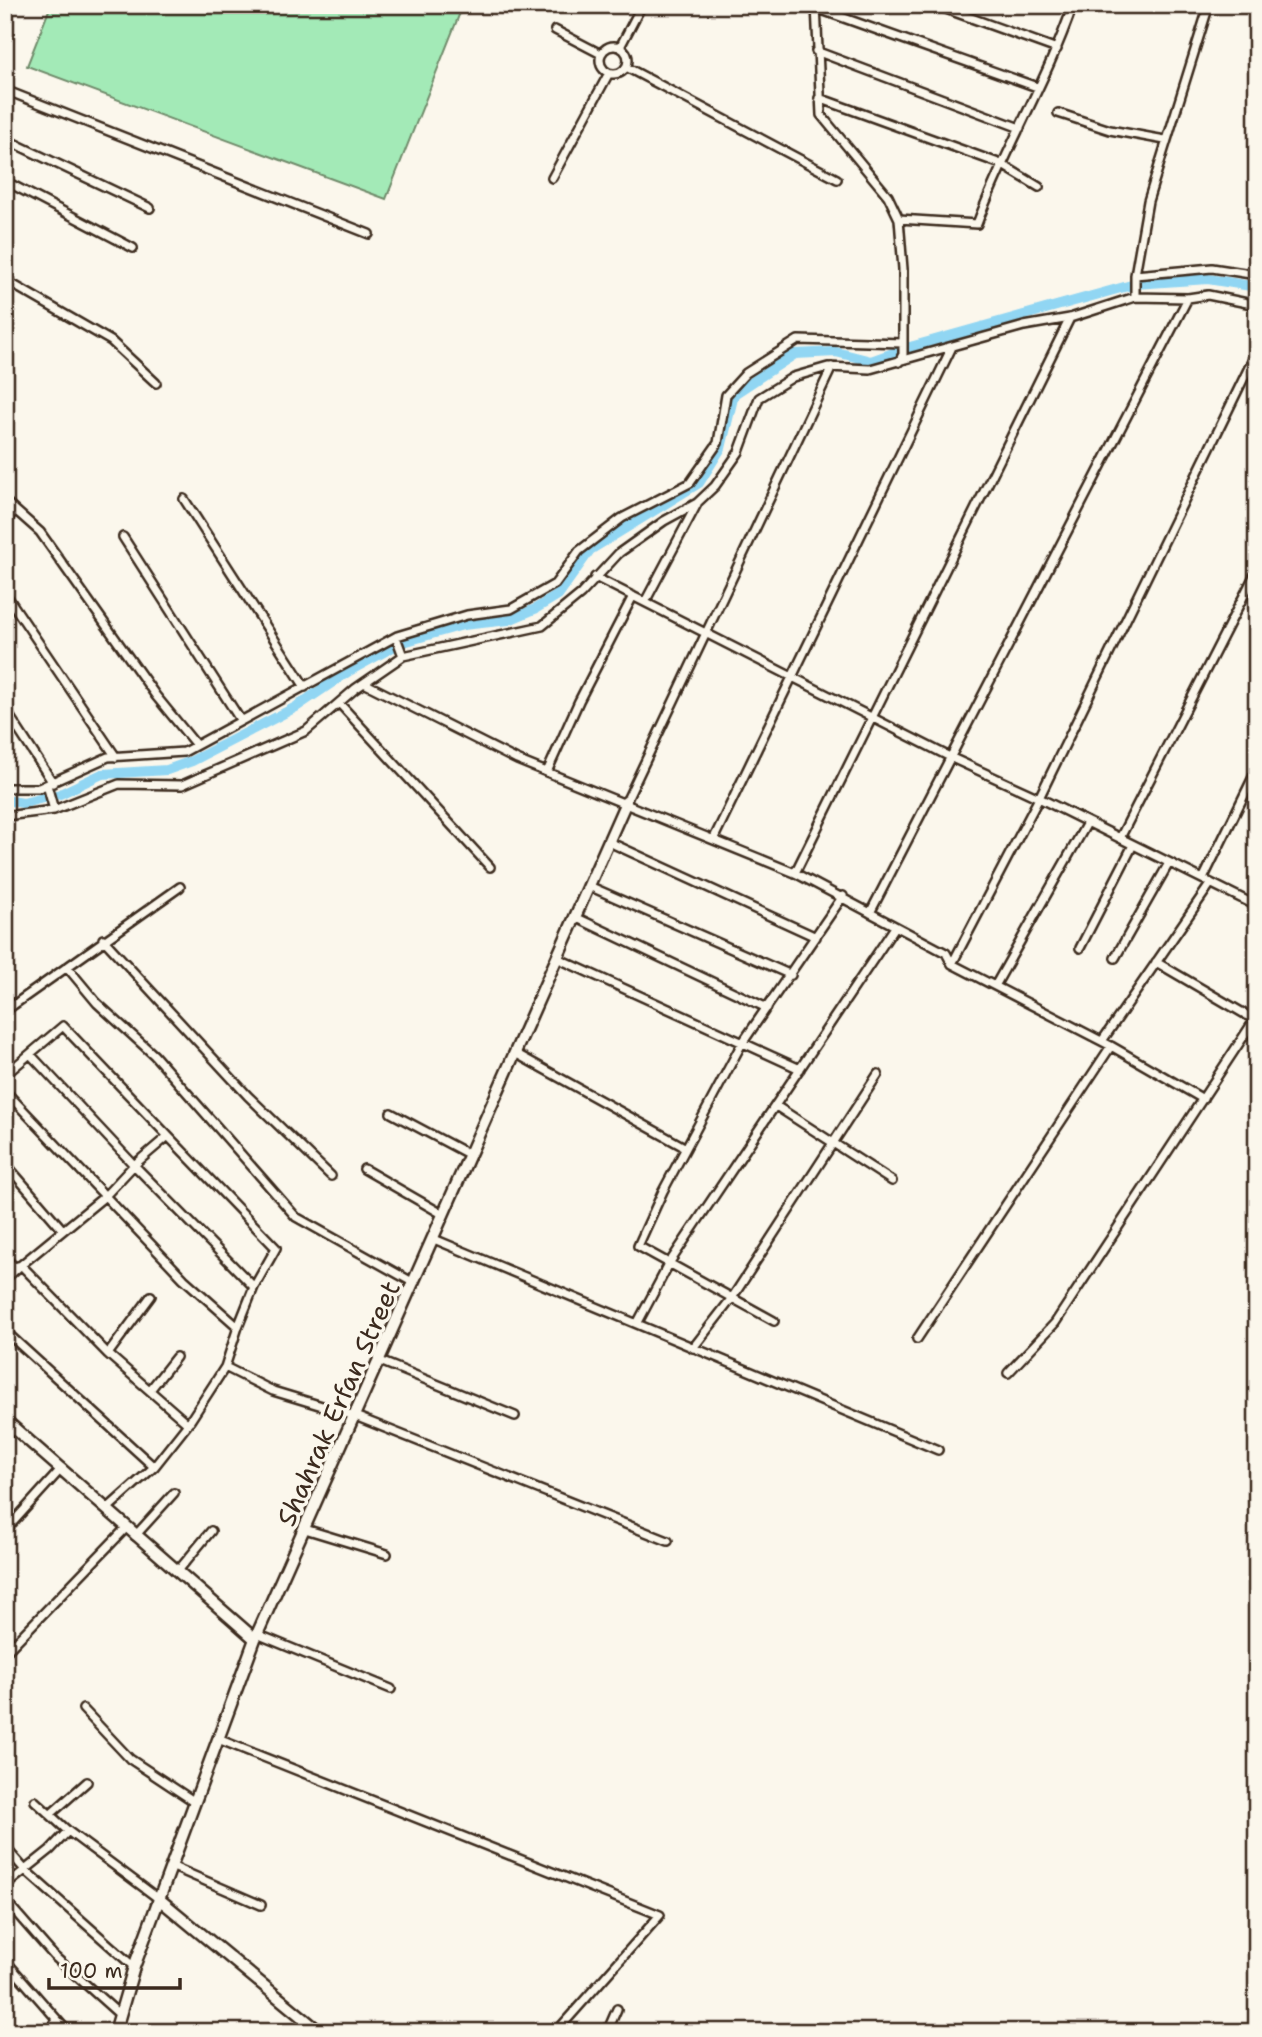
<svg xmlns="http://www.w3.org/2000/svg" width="1262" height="2037" viewBox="0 0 1262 2037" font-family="'Shantell Sans',sans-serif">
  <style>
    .green { fill: #a3eab7; stroke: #6f8a6a; stroke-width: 2 }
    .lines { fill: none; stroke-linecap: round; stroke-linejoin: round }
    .canal { stroke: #91d6f3; stroke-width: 10 }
    .street-casing { stroke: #3b2a1e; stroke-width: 12 }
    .secondary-casing { stroke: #3b2a1e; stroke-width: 15 }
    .street { stroke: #fbf7ec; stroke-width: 7 }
    .secondary { stroke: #fbf7ec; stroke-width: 10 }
    .labels { text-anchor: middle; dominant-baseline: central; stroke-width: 7; stroke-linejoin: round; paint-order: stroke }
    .street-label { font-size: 26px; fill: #3b2a1e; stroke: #fbf7ec }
  </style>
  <rect width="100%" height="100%" fill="#fbf7ec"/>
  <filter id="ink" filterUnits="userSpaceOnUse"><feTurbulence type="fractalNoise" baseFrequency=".0143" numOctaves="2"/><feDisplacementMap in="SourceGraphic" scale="14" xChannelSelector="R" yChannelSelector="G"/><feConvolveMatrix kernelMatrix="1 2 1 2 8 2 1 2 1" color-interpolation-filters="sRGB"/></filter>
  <g filter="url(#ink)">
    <!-- green -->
    <path class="green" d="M51,5H463L386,199L27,66Z"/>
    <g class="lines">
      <!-- canal -->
      <path class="canal" d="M5,800L23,803L60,794L102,774L167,770L192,761L296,707L349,671L400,643L463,625L509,620L535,609L558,595L590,550L699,483L721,448L734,394L795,354L836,352L871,361L910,347L1135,284L1208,279L1257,287"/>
      <defs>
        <path id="street" d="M816,5L821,115L888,196L899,219L903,269V354L899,362
          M935,5L1057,49
          M816,8L1037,87
          M555,30L601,54
          M600 60a14 14 0 1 1 28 0a14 14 0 1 1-28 0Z
          M620,47L642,5
          M816,51L1020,128
          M626,67L837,179
          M5,90L369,234
          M819,98L1001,164L1039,187
          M1058,113L1110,130L1165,140
          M5,139L150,208
          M552,178L609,73
          M5,181L133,248
          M899,219L977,224C1005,149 1047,81 1073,5
          M1135,275L1212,268L1257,275
          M5,280L111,341L156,383
          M1135,297V275L1148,201L1209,5
          M184,499L305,687
          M5,501L40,532L156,696L196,745
          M5,522L15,510
          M123,537L241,721
          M595,577L952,758L1039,798L1257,906
          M5,593L116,757
          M645,602L697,504
          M396,637L403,656
          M364,683L517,760L795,873L946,953L952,964L1111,1046L1203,1099
          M339,703L490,867
          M5,709L53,783
          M547,772L579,701L633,596
          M47,785L54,810
          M5,788H39L108,757L184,752L397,636L467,615L511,609L555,584L579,551L622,518L690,483L718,443L726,395L746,373L798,340L903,343
          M626,802L832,367
          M5,816L54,810L119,784L182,785L306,731L355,689L403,656L542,626L581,594L619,553L664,521L697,503L715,486L739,452L759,398L793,377L828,367L870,369L1024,326L1070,318L1135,297L1188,298L1208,295L1257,305
          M714,838L952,347
          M1120,838L1257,570
          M609,842L816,937
          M795,873L1070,318
          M1203,879L1257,769
          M589,886L791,975
          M870,913L1188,298
          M575,917L767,1008
          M103,939L248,1096L331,1176
          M1080,948L1133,845
          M557,958L800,1069
          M1115,958L1169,863
          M1156,962L1255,1020
          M952,964L1039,798L1257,351
          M67,967L97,1003L154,1055L296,1217L414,1283
          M995,986L1087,823
          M5,1011L180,887
          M1102,1041L1211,883
          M515,1053L686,1148
          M30,1054L134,1165L168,1136L276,1248L254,1287
          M5,1075L63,1026L168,1136
          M5,1091L105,1196L134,1165L254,1287L238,1327
          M776,1106L892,1181
          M391,1113L470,1155
          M5,1163L62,1229
          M364,1169L444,1215
          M434,1239L938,1450
          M5,1257L14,1267L21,1265L105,1196L184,1279L238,1327L225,1367L188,1424
          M5,1279L21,1265L108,1354L188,1424L154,1467L107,1509
          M774,1321L638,1246L663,1191L741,1045L843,896
          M637,1324L670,1262L895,927
          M5,1331L154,1467
          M917,1339L1111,1046
          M693,1348L732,1298L878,1074
          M108,1354L151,1296
          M380,1361L515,1416
          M225,1367L273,1391L355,1416L668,1541
          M1008,1373L1055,1323L1257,1016
          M150,1390L176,1357
          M305,1529L387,1554
          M5,1531L62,1468
          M135,1536L174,1493
          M177,1572L211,1531
          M257,1634L391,1689
          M5,1653L126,1528
          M83,1709L130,1759L195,1802
          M218,1739L660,1915L556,2032
          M35,1801L68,1831L159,1899
          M52,1813L87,1782
          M5,1847L25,1870L134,1967
          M171,1866L261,1905
          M5,1886L50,1850L68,1831
          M5,1900L54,1956L120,2015
          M5,1960L68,2032
          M47,2032L56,2022
          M607,2032L617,2009"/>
        <path id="secondary" d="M5,1420L255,1639
          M159,1899L320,2032
          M115,2032L134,1967L255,1639L626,802"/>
      </defs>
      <!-- street casing -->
      <use href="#street" class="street-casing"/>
      <!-- secondary casing -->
      <use href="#secondary" class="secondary-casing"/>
      <!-- street -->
      <use href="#street" class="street"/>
      <!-- secondary -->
      <use href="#secondary" class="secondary"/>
    </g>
  </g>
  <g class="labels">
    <!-- street labels -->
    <g class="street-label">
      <text transform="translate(338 1403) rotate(-66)">Shahrak Erfan Street</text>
    </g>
  </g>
  <!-- margin -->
  <rect width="1262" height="2037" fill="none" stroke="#fbf7ec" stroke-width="28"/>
  <rect x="14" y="14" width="1234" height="2009" fill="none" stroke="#3b2a1e" stroke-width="2.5" filter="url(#ink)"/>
  <!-- scale -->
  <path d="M49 1978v10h131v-10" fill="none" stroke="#3b2a1e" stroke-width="3.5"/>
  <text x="60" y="1978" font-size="21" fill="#3b2a1e" stroke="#fbf7ec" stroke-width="5" paint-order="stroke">100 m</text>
</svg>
